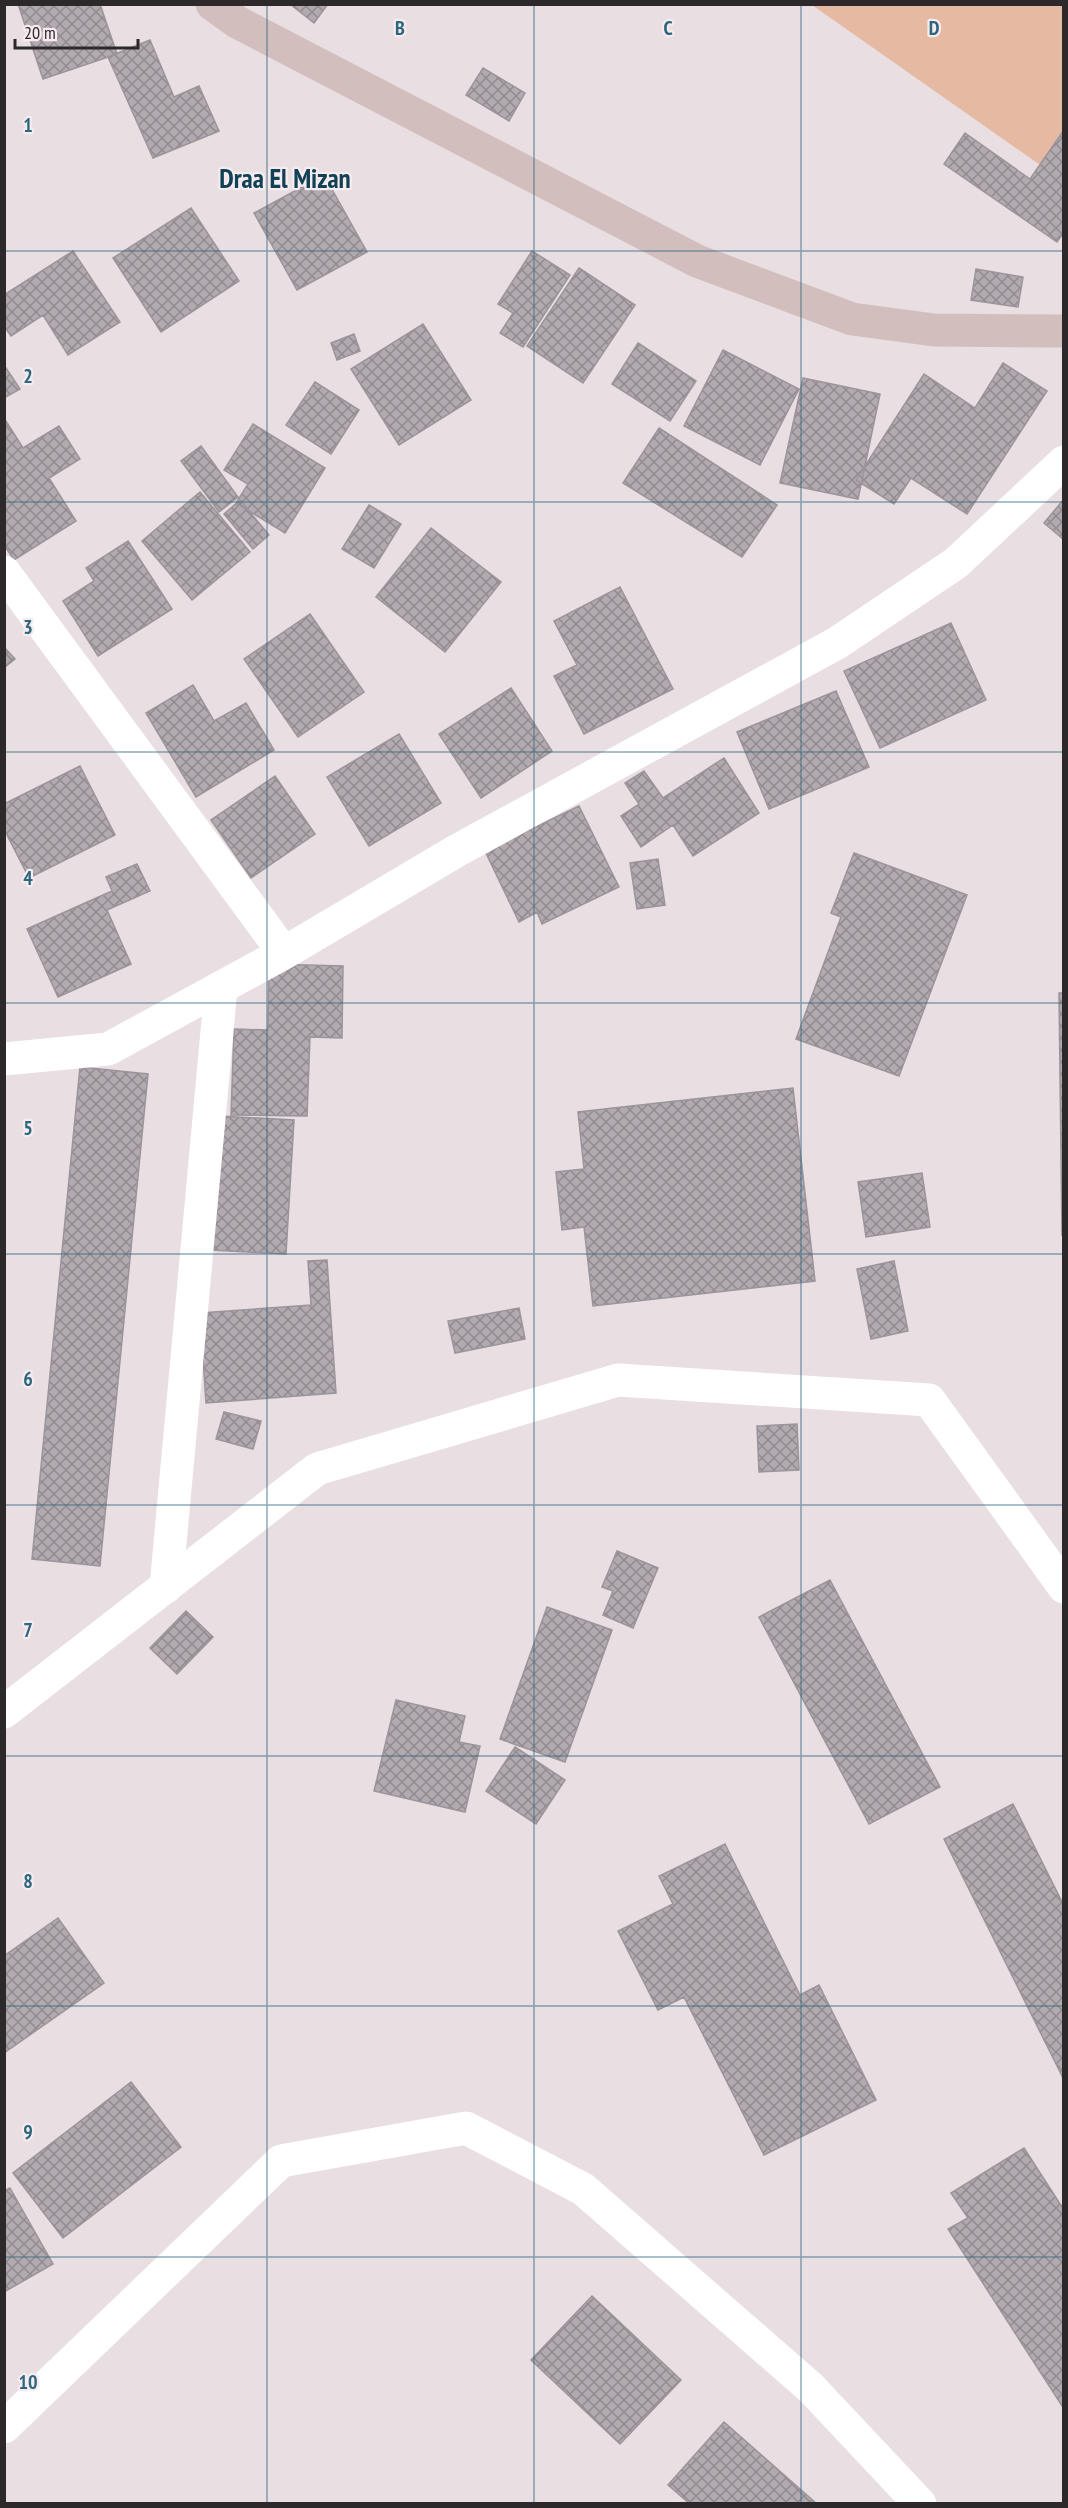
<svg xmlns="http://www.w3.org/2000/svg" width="1068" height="2508" viewBox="0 0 1068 2508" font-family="'PT Sans Narrow',sans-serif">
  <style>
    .pitch { fill: #e5b9a2 }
    .building { fill: url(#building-cross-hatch); stroke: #9b949a; stroke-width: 1.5 }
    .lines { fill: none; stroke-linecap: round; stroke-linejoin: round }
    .minor { stroke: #fff; stroke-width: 33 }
    .secondary { stroke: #d1bebd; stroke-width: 33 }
    .grid { fill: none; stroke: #2c667f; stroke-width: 1.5; stroke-opacity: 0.55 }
    .labels { text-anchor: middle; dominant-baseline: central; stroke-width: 4.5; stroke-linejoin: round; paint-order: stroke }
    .district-label { font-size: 27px; font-weight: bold; fill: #114154; stroke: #f6ebef }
    .grid-label { font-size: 20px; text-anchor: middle; font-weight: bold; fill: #2c667f; stroke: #f6ebef; stroke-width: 4.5; stroke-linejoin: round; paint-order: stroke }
  </style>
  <defs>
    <pattern id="building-cross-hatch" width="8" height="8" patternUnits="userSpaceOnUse" patternTransform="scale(1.5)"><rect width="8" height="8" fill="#b2aab0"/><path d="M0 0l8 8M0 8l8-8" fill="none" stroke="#918a8f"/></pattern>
  </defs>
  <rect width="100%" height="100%" fill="#e9dee1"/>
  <!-- pitch -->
  <path class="pitch" d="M812,5H1063V181Z"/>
  <!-- building -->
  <path class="building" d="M18,4H100L117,54L43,79Z
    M290,4H328L314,23Z
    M150,40L174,97L199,86L219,131L153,158L108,57Z
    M483,68L525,93L509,121L466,95Z
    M1064,130V232L1057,242L944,164L965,133L1030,179Z
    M324,175L367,252L297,290L254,213Z
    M191,208L239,281L161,332L113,258Z
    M73,251L120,322L68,355L43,315L11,336L4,326V295Z
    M532,251L570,275L523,347L500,333L513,313L498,304Z
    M579,268L635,305L583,383L527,346Z
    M976,269L1023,277L1018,307L971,300Z
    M423,324L471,400L399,445L351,369Z
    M354,334L360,351L337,360L331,343Z
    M638,343L696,381L670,421L612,384Z
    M723,350L799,389L760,465L684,426Z
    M1003,363L1047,391L967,514L911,478L894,504L856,480L924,374L975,408Z
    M4,365L20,389L4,398Z
    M803,378L880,394L858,499L780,483Z
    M315,382L359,410L331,454L286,425Z
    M4,418L23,448L59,426L80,459L49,478L76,521L14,560L4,545Z
    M253,424L325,468L285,533L236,503L248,484L224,470Z
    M659,428L777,505L742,557L623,483Z
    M201,446L238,497L219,512L181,461Z
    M200,492L250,552L192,600L142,541Z
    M1064,499V540L1044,523Z
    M240,500L269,535L253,549L224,514Z
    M369,505L401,524L374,568L342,549Z
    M431,528L501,582L445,652L376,597Z
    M128,541L172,609L98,656L63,601L94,581L86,568Z
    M620,587L673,689L584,734L554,676L577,665L554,621Z
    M310,614L364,692L298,737L244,659Z
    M951,623L986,700L880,748L844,671Z
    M4,647L15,659L4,668Z
    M193,685L214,721L246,703L274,750L196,797L146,713Z
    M511,688L552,751L481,798L439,734Z
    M836,691L869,767L769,809L737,732Z
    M399,734L441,803L369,846L327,777Z
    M724,758L759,813L693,856L673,825L641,847L621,816L639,804L625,783L644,771L663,798Z
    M80,766L115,835L29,878L4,829V804Z
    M275,776L315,834L251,878L211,820Z
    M579,806L619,887L542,924L537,912L519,922L485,851Z
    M854,853L967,895L899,1076L796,1039L841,917L831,913Z
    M658,859L665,905L637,909L630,863Z
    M137,864L150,891L107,910L131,964L58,997L27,929L112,891L106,877Z
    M269,964L343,966L342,1038L310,1037L307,1116L231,1115L234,1029L268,1030Z
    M1059,993H1064V1235H1062Z
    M80,1067L148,1074L100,1566L32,1559Z
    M793,1088L815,1281L593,1306L584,1227L562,1230L556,1172L584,1169L578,1112Z
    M219,1116L294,1120L286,1254L211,1250Z
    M922,1173L930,1227L866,1237L858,1182Z
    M327,1260L336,1393L206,1403L200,1313L311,1305L308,1261Z
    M894,1261L908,1331L871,1339L857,1269Z
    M519,1308L525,1339L455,1353L448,1321Z
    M224,1412L261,1421L253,1449L216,1439Z
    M797,1424L799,1470L759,1472L757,1426Z
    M617,1551L658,1568L633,1628L603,1615L613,1591L602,1587Z
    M830,1580L940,1787L869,1824L759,1617Z
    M547,1607L612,1630L565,1762L500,1739Z
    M186,1611L213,1637L177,1674L150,1648Z
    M396,1700L465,1716L459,1742L480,1746L465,1812L374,1791Z
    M515,1747L565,1780L536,1824L486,1791Z
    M1013,1804L1064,1906V2080L944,1839Z
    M725,1844L800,1995L819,1985L876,2100L764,2155L684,1997L658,2010L618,1931L673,1904L659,1876Z
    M58,1918L104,1983L4,2053V1956Z
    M131,2082L181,2147L63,2238L13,2173Z
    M1024,2148L1064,2210V2409L948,2229L968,2218L951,2193Z
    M10,2188L53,2264L4,2292V2191Z
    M592,2296L681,2380L620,2444L531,2360Z
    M724,2422L817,2504H690L668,2485Z"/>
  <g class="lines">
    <!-- minor -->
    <path class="minor" d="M4,572L284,953L108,1049L4,1059
      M284,953L458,850L837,643L956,563L1064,462
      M166,1587L221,988
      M4,1712L317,1469L618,1380L929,1400L1064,1587
      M4,2427L281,2161L466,2128L583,2189L811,2388L920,2504"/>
    <!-- secondary -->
    <path class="secondary" d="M212,4L237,22L697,261L852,319L934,330L1064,331"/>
  </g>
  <!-- grid -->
  <path class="grid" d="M267,4V2504M534,4V2504M801,4V2504M4,251H1064M4,502H1064M4,752H1064M4,1003H1064M4,1254H1064M4,1505H1064M4,1756H1064M4,2006H1064M4,2257H1064"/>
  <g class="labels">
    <!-- district labels -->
    <g class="district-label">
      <text x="285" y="178">Draa El Mizan</text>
    </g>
  </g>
  <g class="grid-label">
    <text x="400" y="35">B</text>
    <text x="668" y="35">C</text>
    <text x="934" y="35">D</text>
    <text x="28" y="132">1</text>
    <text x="28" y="383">2</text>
    <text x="28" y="634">3</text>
    <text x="28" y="885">4</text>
    <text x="28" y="1135">5</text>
    <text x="28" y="1386">6</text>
    <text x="28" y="1637">7</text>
    <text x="28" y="1888">8</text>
    <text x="28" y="2139">9</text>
    <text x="28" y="2389">10</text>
  </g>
  <!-- border -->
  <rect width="1068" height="2508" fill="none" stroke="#2d292a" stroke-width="12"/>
  <!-- scale -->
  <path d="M15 39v9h123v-9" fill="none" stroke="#2d292a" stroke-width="3"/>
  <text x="24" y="39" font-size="18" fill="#2d292a" stroke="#f6ebef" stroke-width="4.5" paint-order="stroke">20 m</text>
</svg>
